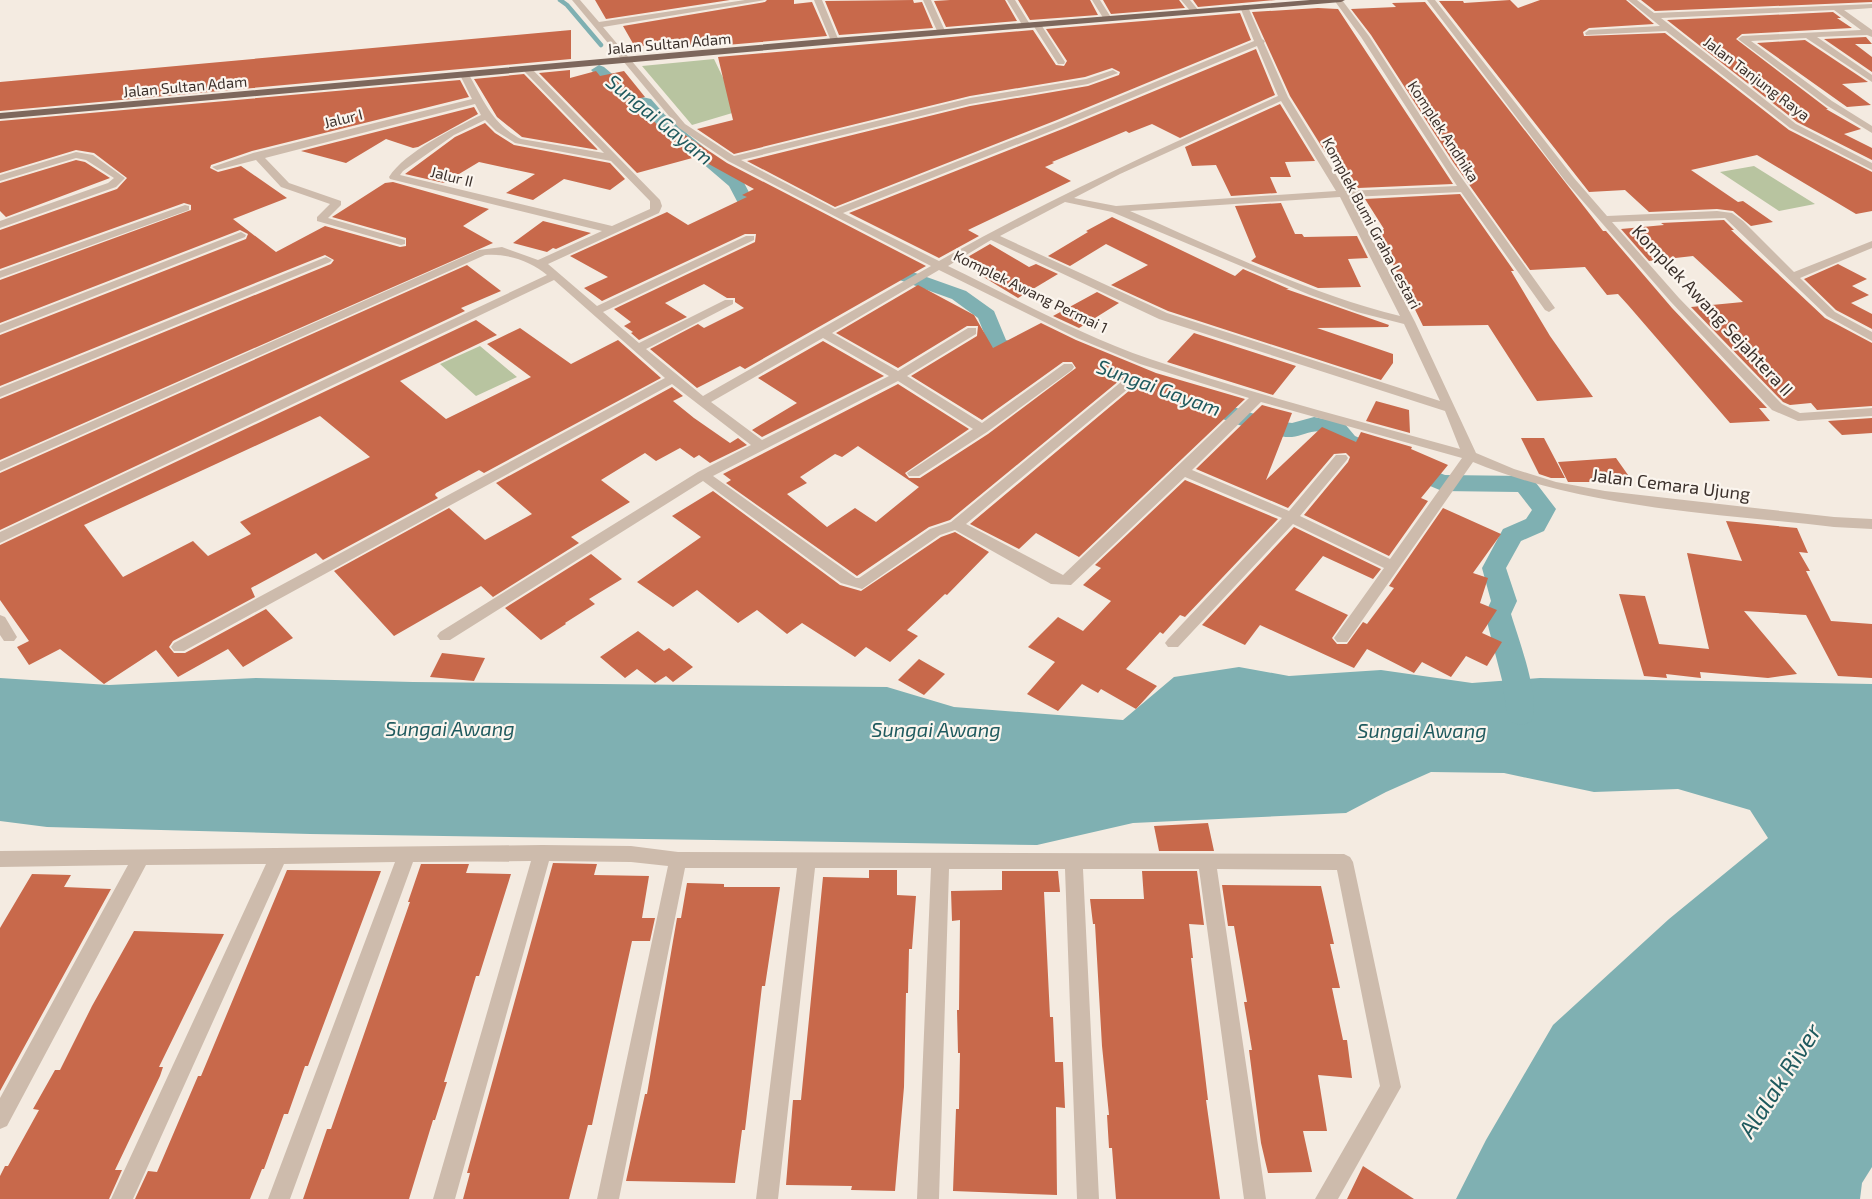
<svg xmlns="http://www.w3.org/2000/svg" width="1872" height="1199" viewBox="0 0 1872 1199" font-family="'Exo 2',sans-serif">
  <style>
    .green { fill: #b8c4a0 }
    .water { fill: #7fb0b2 }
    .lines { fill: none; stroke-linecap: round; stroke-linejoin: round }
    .stream { stroke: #7fb0b2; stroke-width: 4.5 }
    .canal { fill: #7fb0b2; fill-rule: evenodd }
    .building { fill: #c8694b; fill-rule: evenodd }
    .minor { fill: #cdbbac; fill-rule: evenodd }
    .major { fill: #7d675c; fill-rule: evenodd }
    .labels { text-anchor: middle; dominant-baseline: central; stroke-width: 4.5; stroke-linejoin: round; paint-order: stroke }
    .far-street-label { font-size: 15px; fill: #3b302b; stroke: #fbf5ee }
    .street-label { font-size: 18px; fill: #3b302b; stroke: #fbf5ee }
    .water-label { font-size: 20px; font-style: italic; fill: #1f5a5e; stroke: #fbf5ee }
    .near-water-label { font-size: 24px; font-style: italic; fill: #1f5a5e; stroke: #fbf5ee }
  </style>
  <rect width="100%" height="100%" fill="#f4ebe1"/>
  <!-- green -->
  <path class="green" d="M714,59L739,111L692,125L642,66Z
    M1754,166L1815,204L1779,211L1720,172Z
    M480,346L517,377L476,396L440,364Z"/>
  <!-- water -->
  <path class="water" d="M1239,667L1289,676L1381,670L1472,683L1540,678L1872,684V1167L1862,1183L1860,1199H1456L1486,1140L1553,1025L1669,919L1768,838L1750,810L1678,789L1594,792L1504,773L1431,772L1386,792L1346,813L1133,823L1037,845L310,834L47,827L0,821V678L109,685L256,678L413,682L887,687L954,707L1123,720L1174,677Z"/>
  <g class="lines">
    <!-- stream -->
    <path class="stream" d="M560,0L567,5L601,45"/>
    <!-- canal -->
    <path class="canal" d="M599,65L604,67L638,96L651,99L665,115L742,179L752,198L775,217L778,221L775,225H763L739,205L729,186L653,121L640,106L627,103L594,73L591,70Z
      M876,259L966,291L994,311L1006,340C1018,344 1029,339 1041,342L1044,346L1041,350L1014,355L990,348L978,318L952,299L869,269L866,265L869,261Z
      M1197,395L1276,421L1292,423L1314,417L1344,423L1355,436L1380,447L1383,452L1380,457C1368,460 1347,453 1337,444C1334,441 1332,435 1328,434C1316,427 1304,436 1292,437C1266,438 1215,415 1189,407L1186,402L1189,397Z
      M1405,460L1445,475L1525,476L1533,479L1556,509L1544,531L1521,541L1506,568L1517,601L1511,614C1518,638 1542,700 1531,722L1521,725L1511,722L1507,714L1502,680L1485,614L1491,601L1482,568L1503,529L1526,519L1532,510L1518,492L1442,491L1397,472L1394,467L1397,462Z"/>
  </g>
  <!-- building -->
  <path class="building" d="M595,0H730L606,19Z
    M767,0H794V4L812,2L827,36L715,46L714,42L681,46L679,40L635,47L623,26L765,2Z
    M913,0L914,3L922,2L933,28L839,35L825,1Z
    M950,0H1005L1017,21L946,27L934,1Z
    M1018,0H1090L1098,15L1030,20Z
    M1103,0H1179L1185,8L1111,14Z
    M1193,0H1276L1198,7Z
    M1510,0L1518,8L1540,0H1626L1654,24L1589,28L1583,32L1584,36L1665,33L1789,130L1872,172V211L1856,214L1757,155L1691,170L1738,202L1743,201L1773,222L1751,226L1733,211L1717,209L1649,212L1625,190L1589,192L1439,1H1463L1464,3Z
    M1641,0H1872V2L1655,11Z
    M1425,2L1603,231H1606L1672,308L1767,408H1759L1770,421L1730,423L1628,305L1618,294L1607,295L1585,267L1530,270L1453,162L1371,35L1351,9L1396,7L1392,3Z
    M1318,8L1338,9L1453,184L1358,188L1340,160H1330L1290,96L1252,12Z
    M1833,12L1841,18H1837L1852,28L1742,34L1736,39L1828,109H1826L1861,129L1844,134L1872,148V160L1797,122L1667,20Z
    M1240,13L1251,40L1057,120L835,207L747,161L970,106L1088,86L1119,75L1120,72L1112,68L1085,77L970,96L734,154L697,129L733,120L718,57L1033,30L1056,65L1064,66L1067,61L1046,29Z
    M571,30V59L0,111V82Z
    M1866,37L1872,44H1855L1872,57V72L1824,39Z
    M1805,40L1868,82L1842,84L1871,105L1847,107L1757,43Z
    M1256,49L1275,95L1180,138L1152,124L1129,133L1126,131L1052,162L1054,163L1045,167L1071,181L968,230L979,236L939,258L849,213L1065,128Z
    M570,70V78L596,71L600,76L624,71L645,97L632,100L669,136L682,133L727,163L926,266L745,369L740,366L697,388L650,349L698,324L704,328L744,308L735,302V298H727L704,284L665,303L687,317L639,340L631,333L633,332L624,326L631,322L614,309L755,242L756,234H745L602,301L584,288L608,277L570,256L667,212L688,225L747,197L742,195L754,189L696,157L637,173L539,73Z
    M524,74L598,150L522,137L497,117L474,79Z
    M460,80L469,97L252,151L211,165L210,168L218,172L241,166L287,198L233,219L276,252L325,226L400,247L406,246V238L332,217L385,183L393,182L489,209L463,226L493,243L0,460V399L331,264L334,260L325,255L0,386V335L246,239L248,234L240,230L0,323V280L191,210V205L184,203L0,269V230L117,189L127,178L94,153L76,150L0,173V121Z
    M1280,104L1315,161L1285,162L1291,177H1270L1277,193L1231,196L1216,165L1192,166L1185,147Z
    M474,107L478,114L418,147L413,148L386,139L346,163L301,151Z
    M485,123L495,133L514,145L610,163L625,179L610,190L564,179L533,200L506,193L535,174L479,162L444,183L405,174L455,137Z
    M76,160L85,162L110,178L6,217L0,211V183Z
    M1460,194L1514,271H1511L1550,336L1593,397L1537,401L1488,325L1423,326L1390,258H1384L1372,235H1377L1374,229H1384L1365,199Z
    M1281,203L1295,234H1302L1304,237L1357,236L1368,258L1348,259L1361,287L1318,288L1251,261L1256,257L1235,206Z
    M1112,217L1235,276L1243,269L1289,289H1286L1389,325L1388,327L1317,328L1393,354V363L1381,380L1168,311L1111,285L1148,265L1106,244L1070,266L1048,256L1088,232L1086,231Z
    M1724,220L1734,230H1731L1825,318L1872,343V406L1817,410L1811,403L1790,405L1783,402L1691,307L1743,302L1693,256L1649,261L1621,229L1664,225L1661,223Z
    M543,221L591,233L556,249L553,248L547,252L513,243Z
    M990,244L1029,267L1036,264L1058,274L1018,298L959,262Z
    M1838,264L1867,279L1852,286L1869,295L1851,303L1872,314V329L1836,310L1804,279Z
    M467,265L501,291L461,308L465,311L0,530V473Z
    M918,285L974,315L993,348L1041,323L1076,340L1156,373L1245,399L1079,557L1036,533L1019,549L970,524L1130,390L1133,384L1129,380H1120L950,520L929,527L857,576L726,483L731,480L723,474L898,384L969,429L905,473L909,478H920L988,434L1076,368L1072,362H1063L982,420L911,376L977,336L978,326H967L898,368L836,333ZM858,446L919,487L876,522L855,508L827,527L787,494L807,483L800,477L835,454L842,457Z
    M1097,292L1119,303L1079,328L1053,316Z
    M476,320L497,335L400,381L446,419L531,377L487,344L520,328L571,364L618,340L661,378L484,473L479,470L436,493L435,495L438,498L323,560L316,553L251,588L255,597L173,641L169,647L174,653H185L266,609L293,638L243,667L228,649L178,677L156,650L104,684L60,649L29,665L17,647L29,641L0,600V545ZM320,416L370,457L240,522L251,534L208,556L193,541L123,577L84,525Z
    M1194,333L1296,366L1273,395L1167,362Z
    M823,341L884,376L762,437L752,430L797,403L758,378Z
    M672,387L683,396L673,401L694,418L730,443L738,438L747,445L710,463L699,455L694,458L680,448L656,461L645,453L601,480L630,502L571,537L579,543L493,597L481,586L394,636L334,571L449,508L485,540L532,514L496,483Z
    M1376,401L1409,410L1410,433L1366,421Z
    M1262,405L1292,413L1266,480L1322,427L1356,442L1361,432L1412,447L1411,449L1448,465L1421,498L1428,501L1389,556L1304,515L1348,462L1350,457L1346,453L1334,454L1288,508L1196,469Z
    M1872,418V433L1842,435L1828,421Z
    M1521,438H1544L1565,478H1551L1539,474Z
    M1616,458L1633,482H1568L1558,462Z
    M1185,480L1278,519L1185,617L1180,615L1163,634L1160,632L1126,669L1157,686L1136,709L1101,689L1098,693L1082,684L1058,711L1027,694L1055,662L1028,647L1058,617L1083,631L1111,601L1083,585L1101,568L1095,565Z
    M713,491L840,585L861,591L941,537L955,532L989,552L947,595L945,594L907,630L918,636L890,662L866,647L855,657L802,623L787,634L757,610L738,623L697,590L673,607L637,582L701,537L672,516Z
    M1443,508L1501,534L1473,573L1488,578L1480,603L1497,610L1482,633L1502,642L1487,666L1466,656L1451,677L1422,662L1414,673L1367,649L1354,668L1260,625L1245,645L1202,625L1294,527L1381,569L1373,579L1323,556L1295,590L1348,615L1332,638L1337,644H1347L1363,622L1367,624L1394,588L1389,586Z
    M1726,521L1797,528L1808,553L1799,552L1810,571H1806L1831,621L1872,624V678L1838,676L1806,615L1744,611L1797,674L1768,678L1700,672L1701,678L1666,674L1667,678L1644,676L1619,594L1645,596L1659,644L1709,649L1687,553L1742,561Z
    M591,554L622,579L589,599L595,604L565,623L566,624L541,640L505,608Z
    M638,631L664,651L669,648L693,667L673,682L666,676L655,683L637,669L625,678L600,657Z
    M442,653L485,658L474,681L430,677Z
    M919,659L945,674L924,695L898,680Z
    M1208,823L1214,851H1159L1154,826Z
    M553,863L597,864L594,875L649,876L642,918H655L650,941H632L592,1125H588L569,1199H463L470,1173H467Z
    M421,864H469L466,873L511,874L479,976H476L444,1082H447L435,1120H433L409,1199H303L327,1129H331L410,902H408Z
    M287,870L381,871L308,1066H305L288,1114H284L264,1169H262L250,1199H135L148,1171L157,1172L198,1076H201Z
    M869,870H897V895L916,896L912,949H909L908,993H906L904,1087L895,1191L851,1190L852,1186L786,1185L793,1100H801L823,877L869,878Z
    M1002,871H1058L1060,892H1044L1050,1017H1053L1055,1062H1063L1065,1108L1056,1107L1057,1195L953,1191L956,1109H959L960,1053H958L957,1010H959L960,920L952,921L951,891L1002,890Z
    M1142,871H1197L1204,925L1189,924L1193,958H1191L1208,1100H1206L1220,1199H1116L1112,1148H1109L1107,1115H1109L1102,1046L1095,924H1093L1090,899H1144Z
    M32,874L71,875L64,887L111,889L0,1091V928Z
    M687,883L724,884V887H780L765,986H762L745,1130H742L735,1183L626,1181L645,1094H647L673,941L677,918H681Z
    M1222,885L1321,886L1334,944H1330L1340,988H1332L1343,1040H1347L1352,1078L1318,1075L1327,1131H1303L1312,1172L1268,1173L1261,1143L1249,1050H1252L1244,1002H1247L1234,926H1228Z
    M134,931L224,934L159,1067H163L160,1076L115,1170H122L109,1199H0V1176L5,1166H8L39,1110L33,1109L55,1070H60L92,1006Z
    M1363,1166L1414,1199H1347Z"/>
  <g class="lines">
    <!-- minor -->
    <path class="minor" d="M572,0H580L599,22L745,0H765L603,27L685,124L734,156L970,98L1086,79L1113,70L1118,73L1088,84L970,104L741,160L835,209L1058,122L1254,41L1240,7L1244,5L1248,7L1262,39L1265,41L1264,43L1288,97L1346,191L1457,186L1361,37L1334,0H1342L1369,36L1451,163L1555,308L1549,312L1545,310L1461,192L1350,197L1415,322L1476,453L1514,469L1556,482L1605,491L1834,517L1872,519V529L1834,527C1713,513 1587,509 1473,462L1347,642H1337L1334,638L1384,568L1293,524L1178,647H1168L1165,643L1168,639L1282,518L1185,477L1071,585L1051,584L955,530L940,535L862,589L841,583L703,481L450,640H440L437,636L440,632L698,472L751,445L672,384L184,651H174L171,647L174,643L665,378L554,280L0,543V532L547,275C531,261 506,253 485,255L0,471V462L479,250L502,247L538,260L602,231L390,179L389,177C405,152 454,128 481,115L475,104L265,158L289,183L341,201V205L328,218L405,240V244L401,245L317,221V217L330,204L281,187L256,160L217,170L212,167L253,153L472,99L460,75L462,73H468C483,99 492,124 521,139L604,153L522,69L530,67L660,200L662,206L659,213L548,264L597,306L746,236H754V240L603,312L639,343L725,300H733V304L646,349L703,396L931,266L728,161L679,128ZM1257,46L1278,96C1163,147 1048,199 939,261L843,213L1064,126ZM1281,101L1336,191L1116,206L1074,198L1120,174ZM485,120L496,131L515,143L611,161L650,201V209L612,226L400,175L403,171L454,135ZM1340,197L1400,316C1307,293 1218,249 1130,211ZM1065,202L1112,212L1310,295L1357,312L1404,324L1440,401L1167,313L1000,236ZM991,240L1159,319L1445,411L1460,449C1357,420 1252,394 1150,359C1080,335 1014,298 948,266ZM939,270L1077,338L1140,364L1249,398L1063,575L966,524L1129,388L1131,385L1129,382H1121L951,522L930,529L859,578H856L713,476L898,381L973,429L907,473L909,476H919L987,432L1072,370L1074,367L1072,364H1064L982,423L907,376L976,334V328H968L898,371L832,333ZM823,338L889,376L762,440L711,402ZM1261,402L1462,458L1390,559L1300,516L1346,461L1348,458L1346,455H1336L1289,511L1192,470Z
      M814,0H822L839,41L838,43L831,41Z
      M923,0H931L946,33L945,35L938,33Z
      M1007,0H1015L1031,26L1030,28H1024Z
      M1092,0H1100L1112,19L1111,21H1105Z
      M1181,0H1190L1199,11L1192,13Z
      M1427,0H1435L1574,178L1607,216L1717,211L1732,213L1743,221L1794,272L1872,241V248L1800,278L1835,312L1872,332V341L1827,316L1725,218L1612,222L1679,298L1782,404L1800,413L1872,408V416L1798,421L1772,410L1671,302L1566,182Z
      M1628,0H1637L1654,13L1872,4V8L1844,10L1872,30V37L1867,35L1817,37L1872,75V82L1806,38L1751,41L1832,101L1872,126V133L1826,105L1738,39L1742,36L1861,30L1834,10L1661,18L1796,124L1872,163V170L1790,128L1666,31L1586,35L1585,33L1589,30L1660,26Z
      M1034,23H1040L1065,62L1064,64H1058L1033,25Z
      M76,152L93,155L125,178L116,187L0,228V221L108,183L114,178L86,160L76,158L0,181V175Z
      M185,205L189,206V210L0,278V271Z
      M241,232L246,235L245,237L0,333V325Z
      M326,257L332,260L330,262L0,397V388Z
      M0,615L5,617L17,637L14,641H4L0,635Z
      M542,845L631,846L678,852L1344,854L1350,857L1353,862L1401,1087L1338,1199H1315L1380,1086L1337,870L1217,869L1266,1199H1244L1199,869H1083L1099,1199H1077L1065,869H949L939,1199H917L931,868H815L778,1199H756L797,868H685L619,1199H597L668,866L631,862L549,861L455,1199H433L531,861L413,862L290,1199H268L395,862L284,864L133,1199H111L266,864L146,865L7,1126L0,1129V1098L128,865L0,867V851Z"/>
    <!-- major -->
    <path class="major" d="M1310,0H1345L1341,2L835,44L0,119V113L835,38Z"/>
  </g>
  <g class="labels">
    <!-- far-street labels -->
    <g class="far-street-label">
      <text transform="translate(669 43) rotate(-5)">Jalan Sultan Adam</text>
      <text transform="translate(1757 78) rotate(37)">Jalan Tanjung Raya</text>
      <text transform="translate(185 86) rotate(-5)">Jalan Sultan Adam</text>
      <text transform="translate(343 118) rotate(-14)">Jalur I</text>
      <text transform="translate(1444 131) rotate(57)">Komplek Andhika</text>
      <text transform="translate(452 176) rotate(14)">Jalur II</text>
      <text transform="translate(1372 223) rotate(62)">Komplek Bumi Graha Lestari</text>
      <text transform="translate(1031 291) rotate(26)">Komplek Awang Permai 1</text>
    </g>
    <!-- street labels -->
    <g class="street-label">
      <text transform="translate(1713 310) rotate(47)">Komplek Awang Sejahtera II</text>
      <text transform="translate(1671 484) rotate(7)">Jalan Cemara Ujung</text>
    </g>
    <!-- water labels -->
    <g class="water-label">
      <text transform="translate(660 119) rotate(39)">Sungai Gayam</text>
      <text transform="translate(1159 387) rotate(20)">Sungai Gayam</text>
      <text x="450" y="728">Sungai Awang</text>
      <text x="936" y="729">Sungai Awang</text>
      <text x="1422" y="730">Sungai Awang</text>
    </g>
    <!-- near-water labels -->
    <g class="near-water-label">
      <text transform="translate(1779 1080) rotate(-57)">Alalak River</text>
    </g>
  </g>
</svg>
